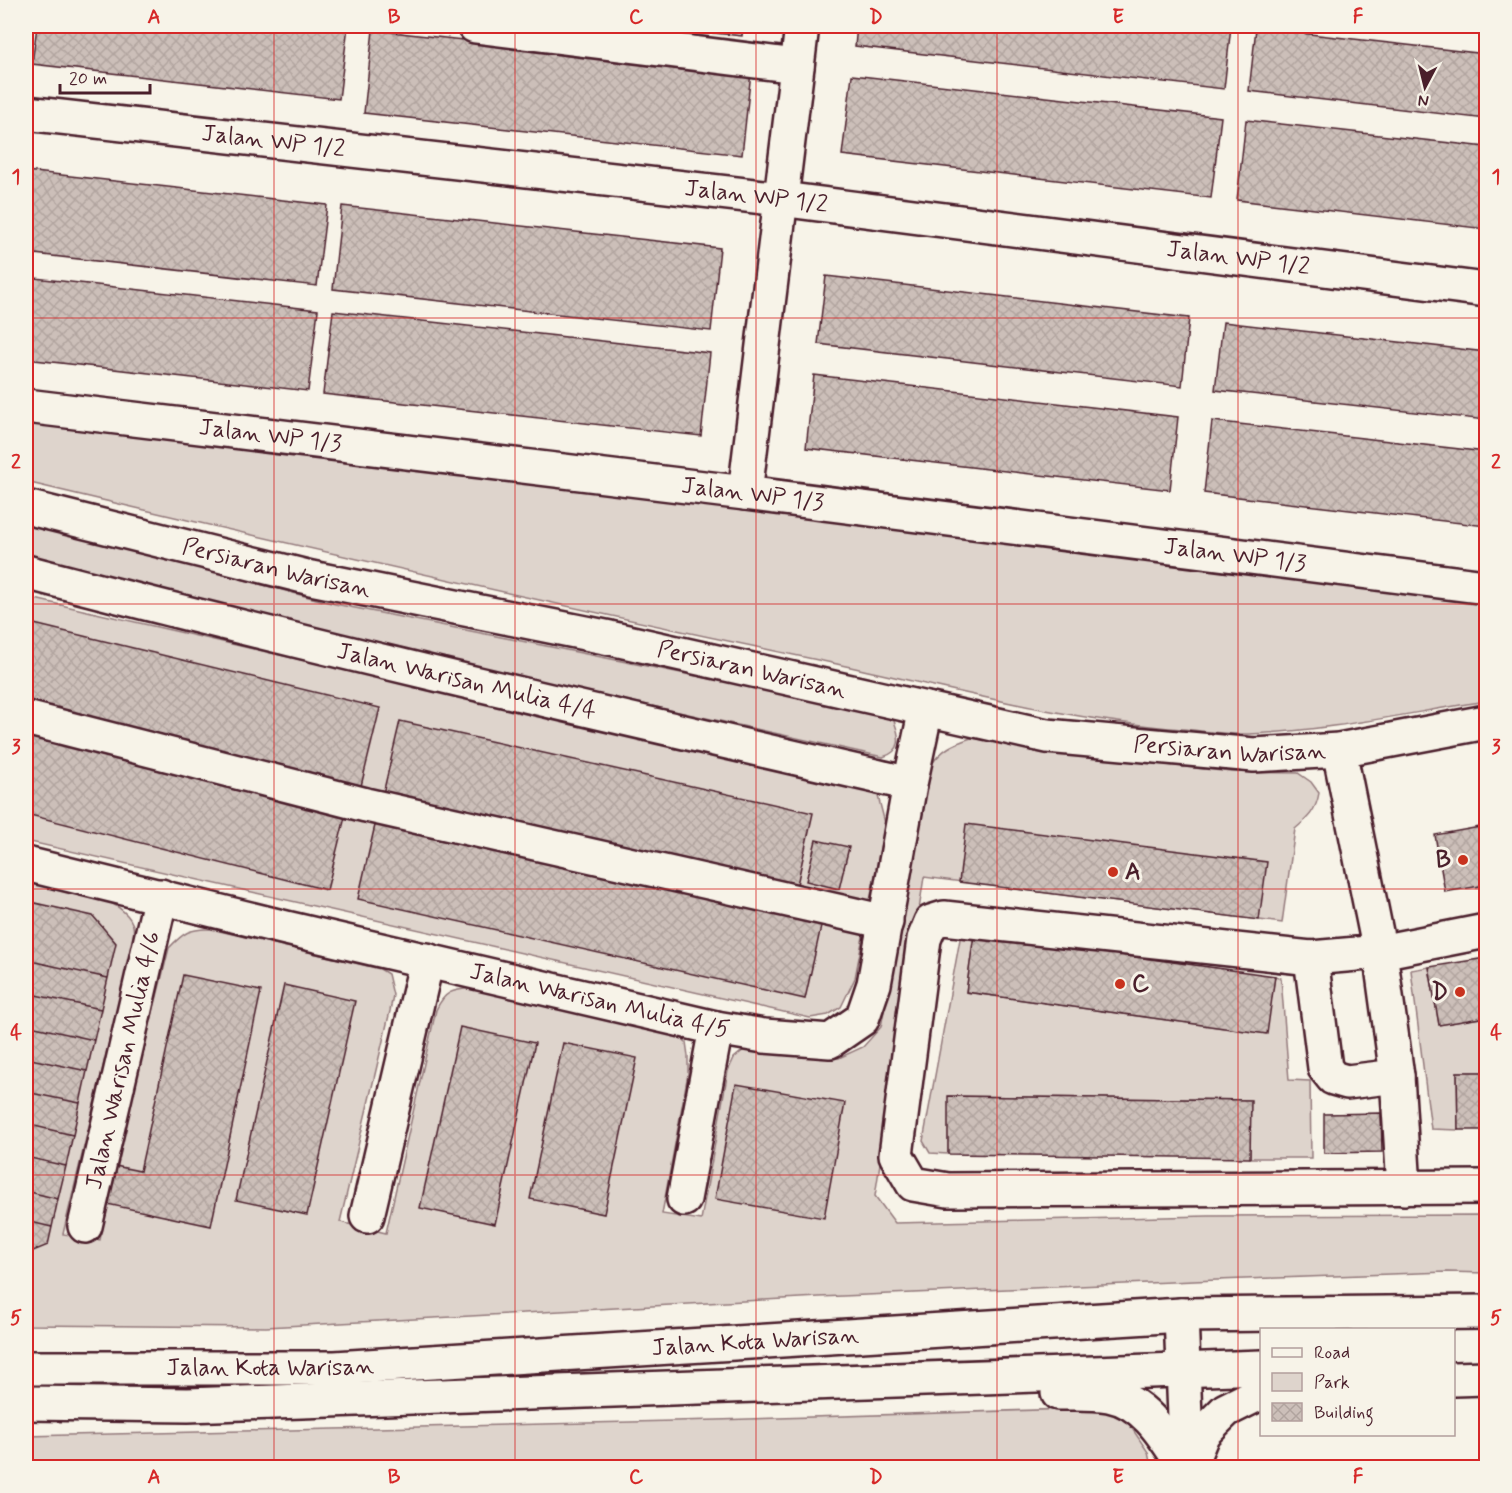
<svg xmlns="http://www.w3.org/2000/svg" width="1512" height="1493" viewBox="0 0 1512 1493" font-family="Mynerve,sans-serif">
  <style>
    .green { fill: #ded4cc; stroke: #947a7c; stroke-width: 1.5 }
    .building { fill: url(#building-cross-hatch); stroke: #4a1f2b; stroke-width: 1.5 }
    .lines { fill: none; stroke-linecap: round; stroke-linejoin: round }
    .minor-casing { stroke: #4a1f2b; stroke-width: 38 }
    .minor { stroke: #f7f3e8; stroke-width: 33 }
    .grid { fill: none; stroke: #d62828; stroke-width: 1.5; stroke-opacity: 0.55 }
    .poi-dot { fill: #c8321e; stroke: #f7f3e8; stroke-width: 2 }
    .labels { text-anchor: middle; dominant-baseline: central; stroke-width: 6; stroke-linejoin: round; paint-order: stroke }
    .street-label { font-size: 24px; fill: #4a1f2b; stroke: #f7f3e8 }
    .poi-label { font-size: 24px; font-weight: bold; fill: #4a1f2b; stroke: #f7f3e8; text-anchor: end }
    .neatline { fill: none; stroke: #d62828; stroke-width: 2 }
    .grid-label { font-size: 20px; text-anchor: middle; font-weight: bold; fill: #d62828 }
  </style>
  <defs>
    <pattern id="building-cross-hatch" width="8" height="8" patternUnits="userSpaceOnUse" patternTransform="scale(1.5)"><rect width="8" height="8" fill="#ccbfb9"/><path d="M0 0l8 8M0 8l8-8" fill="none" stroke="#b1a49f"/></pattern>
  </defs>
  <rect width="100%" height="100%" fill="#f7f3e8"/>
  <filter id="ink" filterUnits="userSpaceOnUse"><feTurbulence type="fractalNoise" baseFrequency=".0167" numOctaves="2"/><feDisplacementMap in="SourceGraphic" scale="12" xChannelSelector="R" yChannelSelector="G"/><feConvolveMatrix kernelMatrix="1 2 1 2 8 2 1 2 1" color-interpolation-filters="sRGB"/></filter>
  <g filter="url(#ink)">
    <!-- green -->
    <path class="green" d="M26,420L607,493L1486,598V701C1408,713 1328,731 1249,734C1227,735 1204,731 1182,729C1065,720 951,689 837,664C565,607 295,546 26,482Z
      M26,522L335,604L877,712L894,721C900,737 903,751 883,757L326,634L26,555Z
      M26,597L861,788L878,796L885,823L855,978L841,1007L828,1015L810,1018L26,841Z
      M971,738L1119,760L1232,772L1298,773L1311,782L1319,793C1316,811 1308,818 1295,829L1282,923L924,877L875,1196L895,1223L1208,1216L1486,1215V1273L1447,1272L1217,1280L819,1297L266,1327L26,1325V878C53,885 120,894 132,923C135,928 133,936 133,942L63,1234L100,1240L115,1166L169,948C183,933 190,928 211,929L380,969L388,974L393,995L390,1011L340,1222L386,1233L436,1010C445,991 452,990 472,988L673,1031L686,1042L688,1056V1074L662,1214L701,1220L728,1071L734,1058L746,1048L839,1058L863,1047L881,1027L931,765C942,749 953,744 971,738Z
      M965,934L974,935L966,992L1266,1034L1275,976L1281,978L1289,1080L1310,1081L1311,1158H1250V1100L949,1096L948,1154L930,1153L923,1141L960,939Z
      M1429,967L1439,1025L1486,1017V1072H1457L1458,1130L1431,1129L1411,970Z
      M1101,1408L1127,1421L1148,1452L1151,1467L26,1468V1436L717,1420Z"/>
    <!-- building -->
    <path class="building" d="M37,26H348L339,99L32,64Z
      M646,26H743L742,36Z
      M857,26H1231L1224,89L855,46Z
      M1256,28L1486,54V119L1249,91Z
      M373,30L751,72L742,155L364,113Z
      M852,75L1221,117L1211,198L842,155Z
      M1246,120L1486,147V229L1237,200Z
      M26,171L327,205L317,286L26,253Z
      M342,206L720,248L711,331L333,289Z
      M826,276L1189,318L1182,386L818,344Z
      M26,277L318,310L308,391L26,359Z
      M333,311L710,353L701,436L323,394Z
      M1223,322L1486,352V420L1215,390Z
      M814,375L1178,417L1170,490L806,448Z
      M1212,421L1486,452V526L1204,493Z
      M26,622L380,708L361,786L26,704Z
      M400,721L813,813L796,889L382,798Z
      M26,732L346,813L327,890L26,814Z
      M376,821L822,922L805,999L358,899Z
      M966,824L1267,862L1259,920L959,882Z
      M1486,826V885L1445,892L1435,835Z
      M816,840L849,847L839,889L806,881Z
      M26,901L93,916L116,943L108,978L26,960Z
      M974,935L1275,976L1267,1034L966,992Z
      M1486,958V1017L1439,1025L1429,967Z
      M26,960L108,978L101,1009L26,993Z
      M183,975L261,991L211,1226L107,1204L115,1166L140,1171Z
      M284,985L355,1001L307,1215L236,1200Z
      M26,993L101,1009L94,1040L26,1025Z
      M26,1025L94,1040L87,1071L26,1058Z
      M460,1027L535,1043L495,1224L420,1208Z
      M563,1043L637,1058L604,1214L530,1199Z
      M26,1058L87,1071L80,1103L26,1092Z
      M1457,1072H1486V1130H1458Z
      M736,1084L845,1103L824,1218L715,1199Z
      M26,1092L80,1103L73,1135L26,1124Z
      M948,1096L1251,1100L1250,1158L948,1154Z
      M1381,1113L1382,1152L1324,1153V1114Z
      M26,1124L73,1135L66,1166L26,1157Z
      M26,1157L66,1166L58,1199L26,1191Z
      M26,1191L58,1199L52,1227L26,1221Z
      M26,1221L52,1227L48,1245L26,1254Z"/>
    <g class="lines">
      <defs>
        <g id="minor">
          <path d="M475,26L797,66"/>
          <path id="s1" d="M26,113L781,199L1486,290"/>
          <path id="s2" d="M26,406L745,493L1486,587"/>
          <path d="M745,493L802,26"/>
          <path id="s3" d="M26,507L311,578L610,638L1047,736L1254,755L1339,750L1486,722"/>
          <path id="s4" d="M26,572C319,649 614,716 910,784"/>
          <path d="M26,718L366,805L886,922"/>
          <path d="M1339,750L1380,952L1397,1076L1404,1188"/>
          <path id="s5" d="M26,864L286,928L716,1028L764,1036L830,1041L862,1019L874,984L910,784L926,709"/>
          <path d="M1486,931L1380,952L1311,958L944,918L931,922L924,939L896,1155L913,1184L948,1190L1486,1187"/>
          <path d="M1311,958L1325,1068L1333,1078L1347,1082L1397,1076"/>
          <path d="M684,1199L716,1028"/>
          <path d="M367,1216L427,960"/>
          <path id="s6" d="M85,1226L161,896"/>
          <path d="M1181,1315L1187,1468"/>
          <path id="s7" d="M26,1368H335L1181,1315L1486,1312"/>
          <path d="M1454,1379L1486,1378"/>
          <path d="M1058,1393C1074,1393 1093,1392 1109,1395C1146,1402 1166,1439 1185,1468"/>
          <path d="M26,1403L188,1405L1262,1367"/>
          <path d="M1189,1467L1203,1433L1226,1410L1262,1392"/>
        </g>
      </defs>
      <!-- minor casing -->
      <use href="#minor" class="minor-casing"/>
      <!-- minor -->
      <use href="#minor" class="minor"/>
    </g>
  </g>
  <!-- grid -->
  <path class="grid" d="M274,26V1468M515,26V1468M756,26V1468M997,26V1468M1238,26V1468M26,318H1486M26,604H1486M26,889H1486M26,1175H1486"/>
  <!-- markers -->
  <g class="poi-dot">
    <circle cx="1463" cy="860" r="6"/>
    <circle cx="1113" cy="872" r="6"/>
    <circle cx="1120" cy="984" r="6"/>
    <circle cx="1460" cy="992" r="6"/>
  </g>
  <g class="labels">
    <!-- street labels -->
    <g class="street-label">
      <text stroke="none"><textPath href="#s1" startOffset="249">Jalan WP 1/2</textPath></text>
      <text stroke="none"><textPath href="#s1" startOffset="735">Jalan WP 1/2</textPath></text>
      <text stroke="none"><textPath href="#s1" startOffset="1221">Jalan WP 1/2</textPath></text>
      <text stroke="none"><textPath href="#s2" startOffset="246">Jalan WP 1/3</textPath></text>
      <text stroke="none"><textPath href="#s2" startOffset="732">Jalan WP 1/3</textPath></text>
      <text stroke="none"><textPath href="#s2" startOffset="1218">Jalan WP 1/3</textPath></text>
      <text stroke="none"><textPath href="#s3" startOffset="258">Persiaran Warisan</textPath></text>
      <text stroke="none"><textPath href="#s3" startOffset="744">Persiaran Warisan</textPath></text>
      <text stroke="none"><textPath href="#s4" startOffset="454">Jalan Warisan Mulia 4/4</textPath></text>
      <text stroke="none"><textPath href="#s3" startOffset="1230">Persiaran Warisan</textPath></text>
      <text stroke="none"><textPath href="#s5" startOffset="590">Jalan Warisan Mulia 4/5</textPath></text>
      <text stroke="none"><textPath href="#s6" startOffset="170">Jalan Warisan Mulia 4/6</textPath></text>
      <text stroke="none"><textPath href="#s7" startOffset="730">Jalan Kota Warisan</textPath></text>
      <text stroke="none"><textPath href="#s7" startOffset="244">Jalan Kota Warisan</textPath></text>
    </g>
    <!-- poi labels -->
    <g class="poi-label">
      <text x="1451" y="860">B</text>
      <text x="1125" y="872" text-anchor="start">A</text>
      <text x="1132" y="984" text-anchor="start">C</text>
      <text x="1448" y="992">D</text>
    </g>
  </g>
  <!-- margin -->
  <rect width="1512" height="1493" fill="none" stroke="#f7f3e8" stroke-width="66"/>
  <!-- legend -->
  <rect x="1260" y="1328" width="195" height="108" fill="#f7f3e8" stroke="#b29e9c" stroke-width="1.5"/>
  <rect x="1272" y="1348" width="30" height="9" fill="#f7f3e8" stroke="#b29e9c" stroke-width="1.5"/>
  <text x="1314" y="1358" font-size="18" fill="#4a1f2b">Road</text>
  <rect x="1272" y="1373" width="30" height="18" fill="#ded4cc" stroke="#b29e9c" stroke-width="1.5"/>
  <text x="1314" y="1388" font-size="18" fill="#4a1f2b">Park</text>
  <rect x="1272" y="1403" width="30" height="18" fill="url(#building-cross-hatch)" stroke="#b29e9c" stroke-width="1.5"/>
  <text x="1314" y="1418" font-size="18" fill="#4a1f2b">Building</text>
  <!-- north arrow -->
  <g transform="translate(1425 87) rotate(187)" stroke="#f7f3e8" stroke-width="4.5" paint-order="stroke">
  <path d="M0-4.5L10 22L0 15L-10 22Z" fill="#4a1f2b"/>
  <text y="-9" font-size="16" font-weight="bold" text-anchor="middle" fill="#4a1f2b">N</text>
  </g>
  <!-- scale -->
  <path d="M60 84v9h90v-9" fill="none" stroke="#4a1f2b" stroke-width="3"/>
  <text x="69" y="84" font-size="18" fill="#4a1f2b" stroke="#f7f3e8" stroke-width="4.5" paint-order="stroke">20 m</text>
  <rect x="33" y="33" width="1446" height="1427" class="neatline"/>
  <g class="grid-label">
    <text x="154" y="23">A</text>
    <text x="394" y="23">B</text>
    <text x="636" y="23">C</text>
    <text x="876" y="23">D</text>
    <text x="1118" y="23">E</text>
    <text x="1358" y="23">F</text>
    <text x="16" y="183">1</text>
    <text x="1496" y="183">1</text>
    <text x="16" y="468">2</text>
    <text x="1496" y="468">2</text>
    <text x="16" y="753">3</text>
    <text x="1496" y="753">3</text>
    <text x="16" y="1039">4</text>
    <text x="1496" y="1039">4</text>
    <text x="16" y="1324">5</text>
    <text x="1496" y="1324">5</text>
    <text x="154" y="1483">A</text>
    <text x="394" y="1483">B</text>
    <text x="636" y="1483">C</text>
    <text x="876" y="1483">D</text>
    <text x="1118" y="1483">E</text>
    <text x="1358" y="1483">F</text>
  </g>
</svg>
